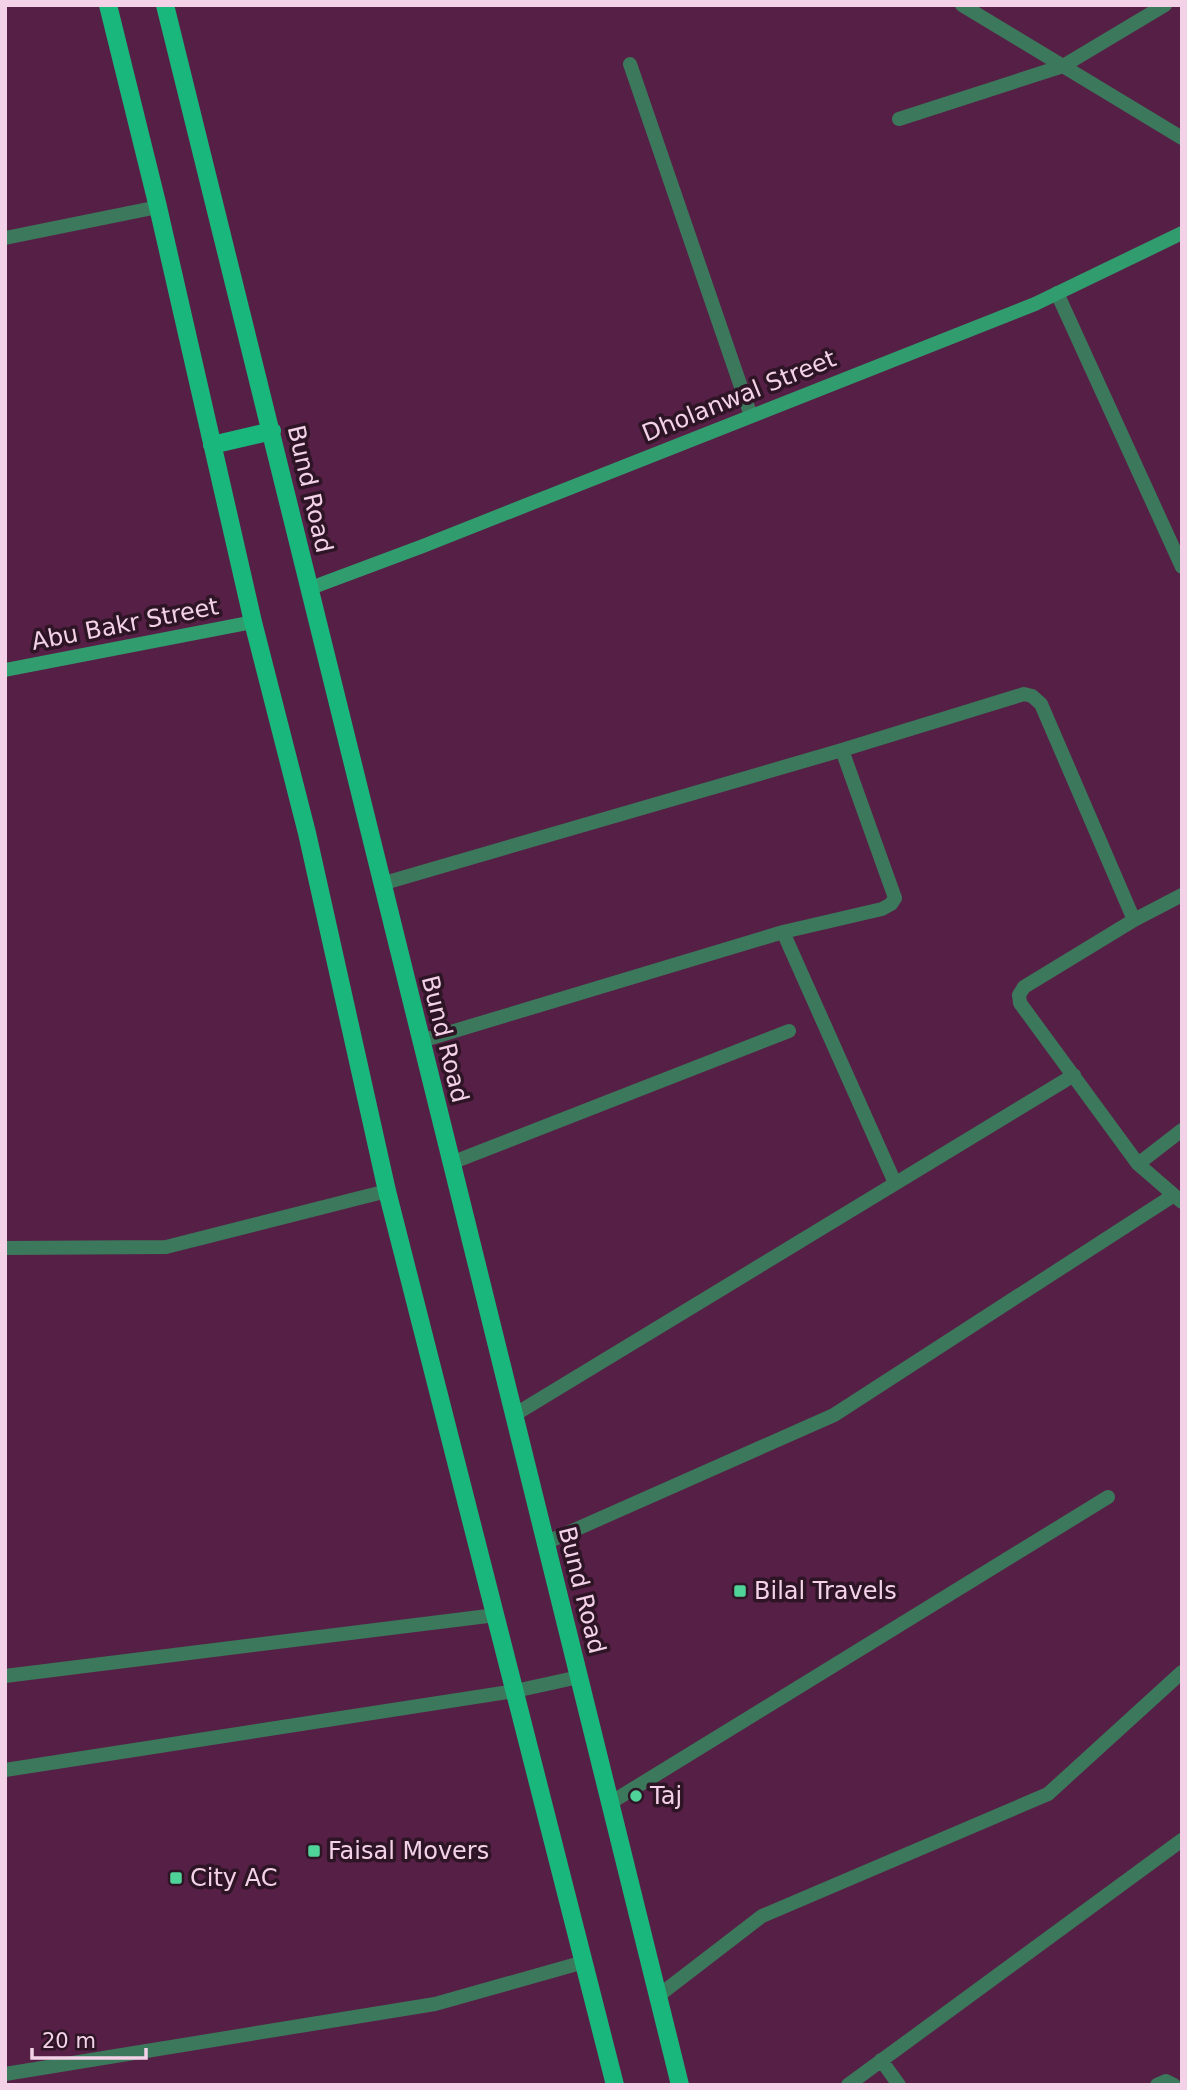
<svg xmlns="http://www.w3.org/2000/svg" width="1187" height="2090" viewBox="0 0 1187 2090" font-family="'DejaVu Sans',sans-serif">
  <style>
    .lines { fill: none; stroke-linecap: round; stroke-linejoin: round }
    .lane { stroke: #3c785b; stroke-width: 14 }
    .street { stroke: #3c785b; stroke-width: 14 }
    .secondary { stroke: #319c6e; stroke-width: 14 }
    .primary { stroke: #1ab77c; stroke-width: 18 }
    .poi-dot { fill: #4fd399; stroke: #2e1526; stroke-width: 2.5 }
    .labels { text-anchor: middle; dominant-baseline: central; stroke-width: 7; stroke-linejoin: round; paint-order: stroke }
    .street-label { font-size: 24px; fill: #f3d1e6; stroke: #2e1526 }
    .poi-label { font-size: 24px; fill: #f3d1e6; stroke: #2e1526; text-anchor: start }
  </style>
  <rect width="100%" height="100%" fill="#562046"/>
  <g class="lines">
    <!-- lane -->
    <path class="lane" d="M5,1770L515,1691L579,1677
      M5,2074L435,2004L584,1962"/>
    <!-- street -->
    <path class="street" d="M962,5L1182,138
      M630,64L751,416
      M899,119L1063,66L1165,5
      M5,238L158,207
      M1057,293L1182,567
      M381,884L842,750L1024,694L1032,696L1041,704L1134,920
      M1182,895L1134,920L1024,987L1019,995L1020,1003L1138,1164L1182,1202
      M783,932L895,1183
      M421,1041L783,932L882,909L891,904L895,898L842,750
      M451,1163L789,1031
      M1138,1164L1182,1130
      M5,1248L166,1247L387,1191
      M514,1415L1074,1075
      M545,1543L834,1415L1174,1195
      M5,1676L496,1615
      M610,1803L1108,1497
      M658,1996L762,1916L1048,1794L1182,1672
      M881,2060L899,2085
      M848,2085L1182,1840
      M1157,2085L1166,2081L1174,2085"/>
    <!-- secondary -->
    <path class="secondary" d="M308,589L423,546L1035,304L1182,233
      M5,670L253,622"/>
    <!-- primary -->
    <path class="primary" d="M108,5L158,207L253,622L307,833L387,1191L615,2085
      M165,5L680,2085
      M212,445L272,431"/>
  </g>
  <!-- markers -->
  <g class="poi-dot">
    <rect x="733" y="1584" width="14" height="14" rx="3.5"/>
    <circle cx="636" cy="1796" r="7"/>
    <rect x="307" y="1844" width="14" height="14" rx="3.5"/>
    <rect x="169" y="1871" width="14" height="14" rx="3.5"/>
  </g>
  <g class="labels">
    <!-- street labels -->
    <g class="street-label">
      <text transform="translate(739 396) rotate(-22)">Dholanwal Street</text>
      <text transform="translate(310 489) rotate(77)">Bund Road</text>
      <text transform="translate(125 624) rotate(-11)">Abu Bakr Street</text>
      <text transform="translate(445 1039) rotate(76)">Bund Road</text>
      <text transform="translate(582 1590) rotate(76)">Bund Road</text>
    </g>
    <!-- poi labels -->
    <g class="poi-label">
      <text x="754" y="1591">Bilal Travels</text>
      <text x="650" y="1796">Taj</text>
      <text x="328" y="1851">Faisal Movers</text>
      <text x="190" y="1878">City AC</text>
    </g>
  </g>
  <!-- border -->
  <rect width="1187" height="2090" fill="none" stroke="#f3d1e6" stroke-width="14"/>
  <!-- scale -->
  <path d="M32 2048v10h114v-10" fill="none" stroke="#f3d1e6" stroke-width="3.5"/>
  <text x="42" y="2048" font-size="21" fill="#f3d1e6" stroke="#2e1526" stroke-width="5" paint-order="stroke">20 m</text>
</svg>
